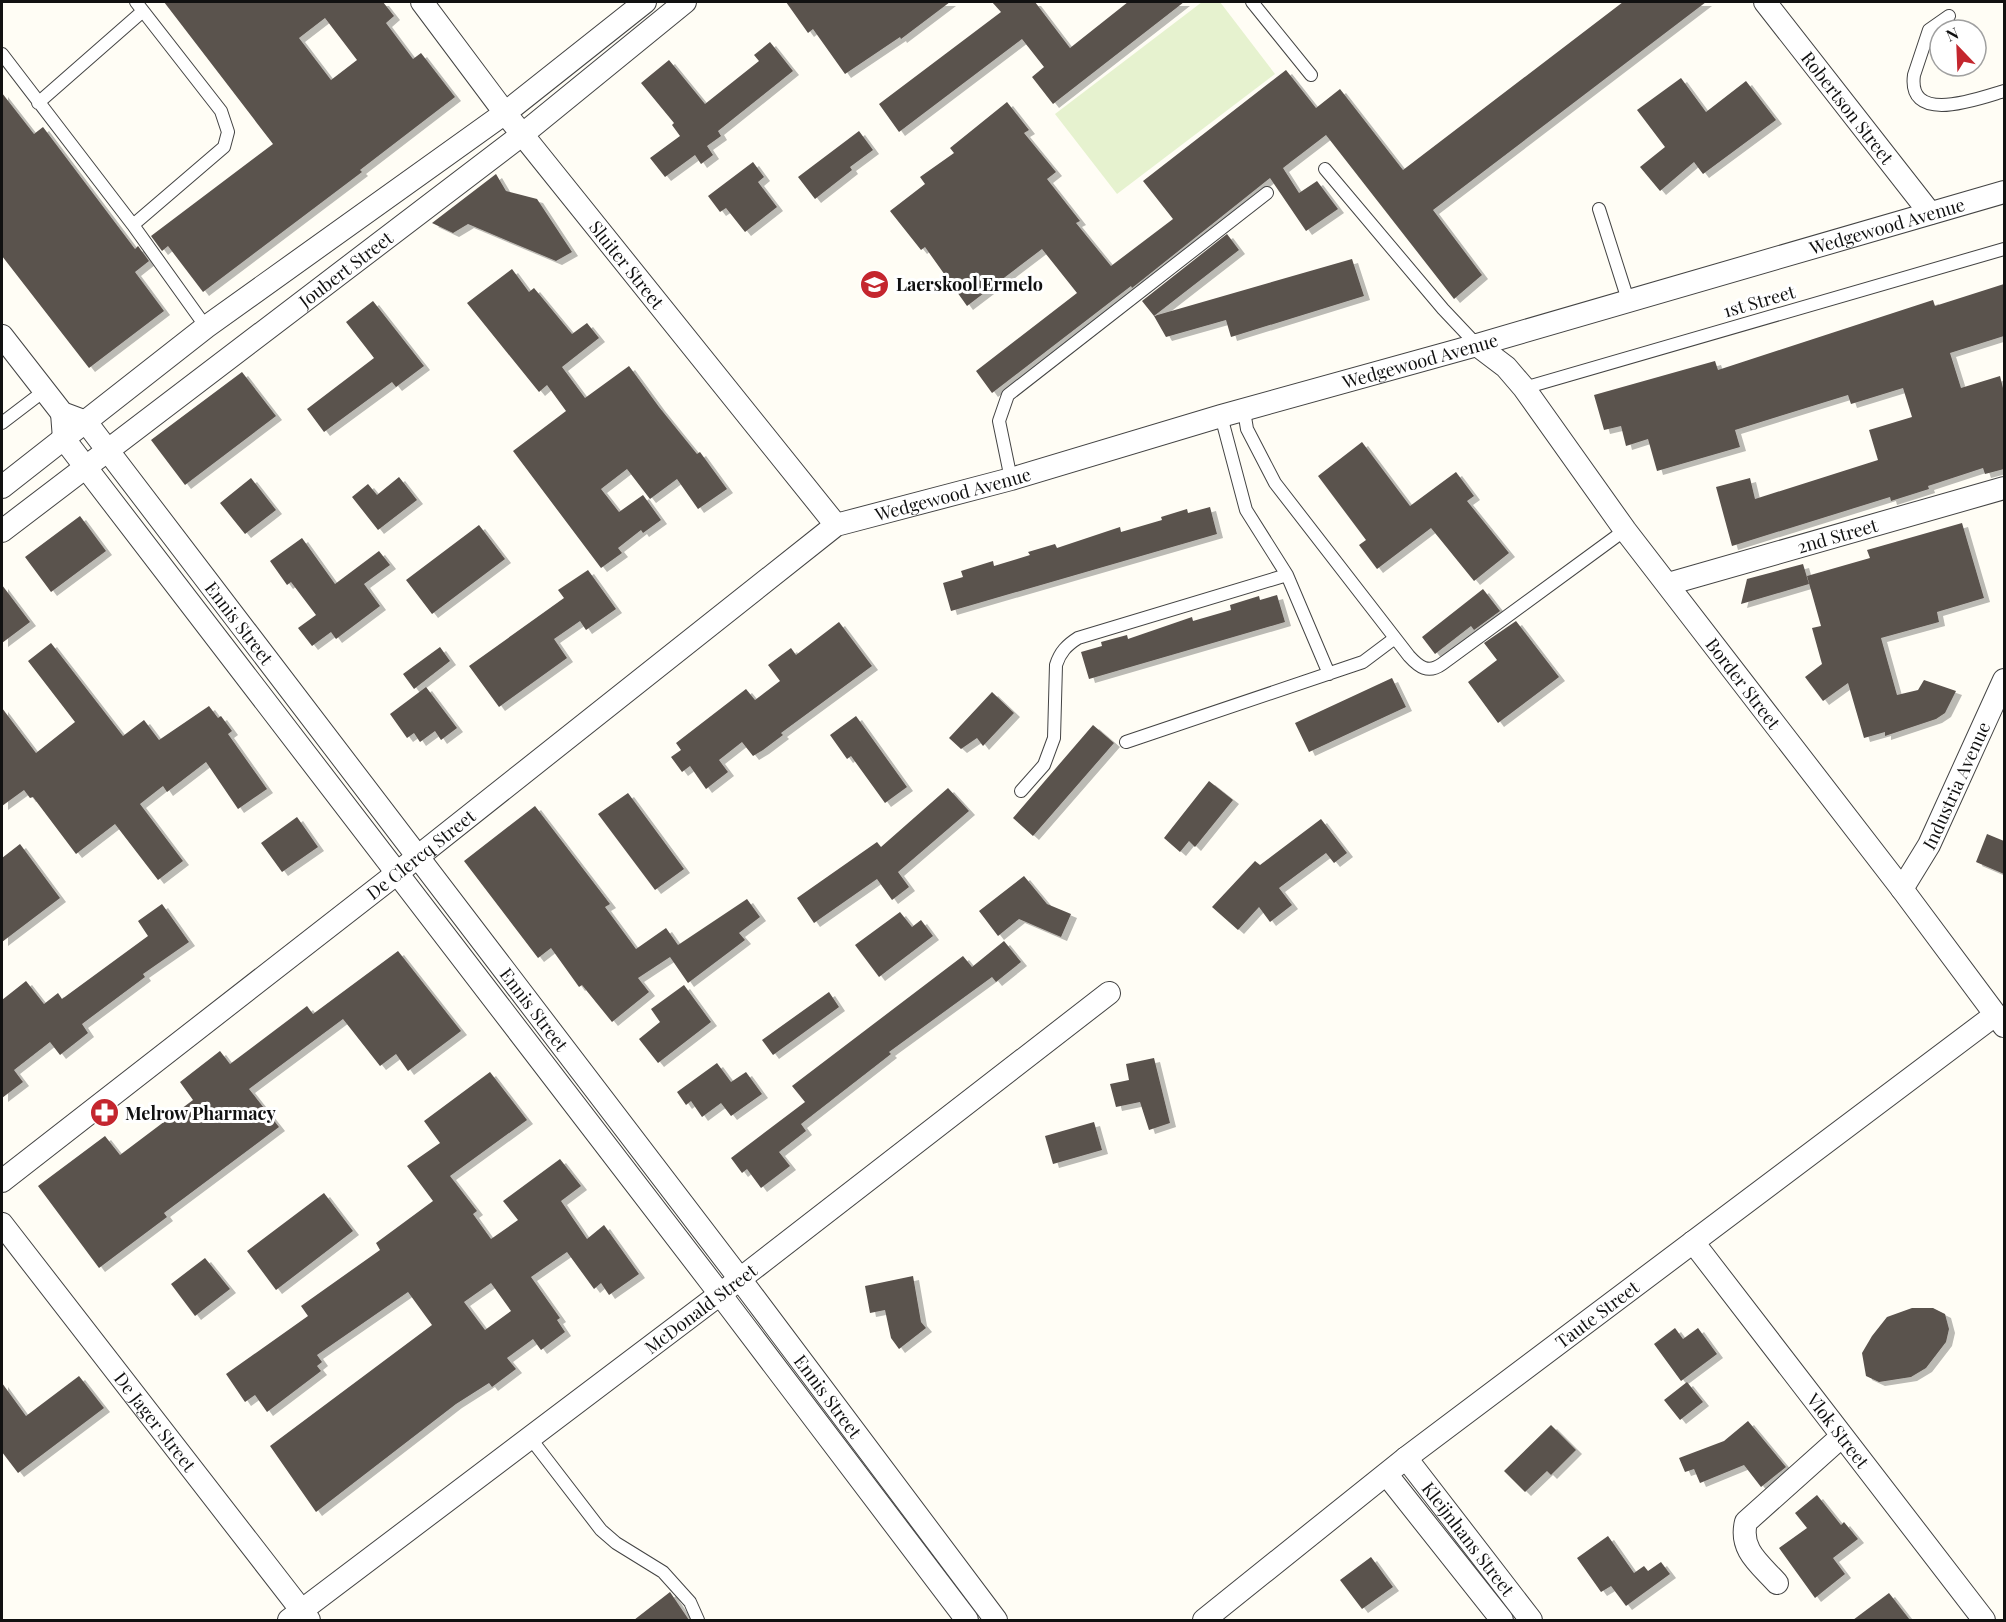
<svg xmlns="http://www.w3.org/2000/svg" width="2006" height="1622" viewBox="0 0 2006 1622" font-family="'Playfair Display',serif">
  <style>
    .pitch { fill: #e6f2cf }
    .building { fill: #5a524d; fill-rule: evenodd; filter: url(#shadow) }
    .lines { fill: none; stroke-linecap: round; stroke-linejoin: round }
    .lane-casing { stroke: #444; stroke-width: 14 }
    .street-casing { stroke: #444; stroke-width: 24 }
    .lane { stroke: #fff; stroke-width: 12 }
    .street { stroke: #fff; stroke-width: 22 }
    .labels { text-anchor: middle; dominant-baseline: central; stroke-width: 6; stroke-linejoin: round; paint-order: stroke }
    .street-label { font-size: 18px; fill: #111; stroke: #fff }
    .poi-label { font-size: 18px; font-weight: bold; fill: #111; stroke: #fff; text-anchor: start }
  </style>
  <defs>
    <filter id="shadow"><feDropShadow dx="6" dy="4" stdDeviation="0" flood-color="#0004"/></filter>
  </defs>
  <rect width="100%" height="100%" fill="#fffdf5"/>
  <!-- pitch -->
  <path class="pitch" d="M1202,2H1220L1275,74L1117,194L1055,114Z"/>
  <!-- building -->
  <path class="building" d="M164,2H383L394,16L386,23L413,59L421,53L455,97L360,170L362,172L203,292L168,246L162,251L151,236L273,144ZM325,18L357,60L331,80L299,38Z
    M786,2H950L901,39L900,37L845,74L813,29L808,33Z
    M992,2H1035L1070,48L1128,2H1184L1053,104L1032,77L1044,67L1022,39L899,132L879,104L1001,12Z
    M1623,2H1706L1433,210L1482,275L1454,299L1326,135L1283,168L1299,193L1317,181L1338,209L1306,231L1270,178L1132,288L1131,286L992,393L976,371L1077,293L1042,249L967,306L925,247L921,250L890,211L925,184L920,177L954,153L950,148L1007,102L1029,130L1024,133L1056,172L1047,179L1080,221L1076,223L1111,266L1173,219L1143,181L1286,70L1316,108L1340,89L1403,170Z
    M770,42L793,71L718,131L721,136L707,146L713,155L701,164L695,155L665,177L650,158L680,136L672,125L674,123L641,83L669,60L705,104L759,61L754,55Z
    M1681,78L1706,112L1746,81L1776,120L1703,174L1694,162L1660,191L1640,167L1665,147L1637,110Z
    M2,93L34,134L43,127L135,249L138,246L149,261L135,272L164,311L89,368L2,256Z
    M859,131L873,150L850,167L852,170L815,199L798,177Z
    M753,162L764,177L758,182L777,207L745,232L726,208L720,212L708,196Z
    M496,174L506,191L537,199L572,252L556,261L468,224L453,233L432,223Z
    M1227,234L1239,250L1154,316L1142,301Z
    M1352,259L1364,296L1231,337L1226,320L1166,337L1154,316Z
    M512,269L529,292L534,288L572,334L587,323L599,338L562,367L585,398L629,366L659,407L697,454L700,452L727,489L698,509L677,479L650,499L627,469L601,489L619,512L643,495L661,520L643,533L641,530L618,548L622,553L601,568L513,451L566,411L547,385L539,392L467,303Z
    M2004,284V336L1950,353L1961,388L2000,376L2004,392V469L1985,474L1983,468L1928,486L1929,489L1891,501L1890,497L1732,546L1716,487L1750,478L1755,499L1878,460L1869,430L1912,417L1903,388L1851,404L1848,395L1735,430L1740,447L1657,471L1648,439L1626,446L1621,426L1604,430L1594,395L1715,361L1718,370L1933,300L1935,306Z
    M373,301L424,366L396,387L392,382L324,432L307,409L374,358L346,322Z
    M242,372L276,416L185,485L151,440Z
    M1362,442L1410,506L1456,472L1474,496L1467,501L1509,553L1474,581L1431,528L1377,569L1359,545L1366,540L1318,476Z
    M399,477L417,500L378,530L352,497L368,484L377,495Z
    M251,478L276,510L245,534L220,503Z
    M1210,507L1217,534L951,611L943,583L963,577L961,571L993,561L994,566L1030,555L1028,552L1055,544L1057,548L1120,527L1121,532L1162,520L1161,517L1187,509L1188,513Z
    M80,516L106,551L51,592L25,557Z
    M1962,523L1984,598L1937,612L1939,622L1881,638L1897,695L1918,690L1924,680L1956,691L1945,713L1936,719L1885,736V732L1864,738L1848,683L1823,701L1805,677L1822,664L1812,628L1821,626L1807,576L1870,558L1867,550Z
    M479,525L505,559L432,614L406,580Z
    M302,538L335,584L379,551L390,565L364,584L380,606L336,639L331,632L312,646L298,628L316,615L291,582L287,585L270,561Z
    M1803,564L1809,584L1741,604L1747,579Z
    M588,570L616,609L586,630L580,621L554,639L567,658L499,707L469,666L564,598L558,590Z
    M2,585L30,622L2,643Z
    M1483,589L1500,611L1474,630L1471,626L1435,654L1422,637Z
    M1277,595L1285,622L1089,679L1081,652L1102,646L1101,642L1127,635L1128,639L1192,617L1193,621L1231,610L1230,605L1259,596L1260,600Z
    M1516,621L1559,677L1498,723L1468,682L1497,660L1484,643Z
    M839,622L872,666L781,733L783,735L763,750L753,756L742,742L719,760L728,772L706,789L690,766L682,772L671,757L681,750L676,743L746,689L755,700L780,681L768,665L791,648L796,655Z
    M51,643L123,736L144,720L159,740L209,706L218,718L221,716L232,731L228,734L267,789L238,809L206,762L167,792L163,786L140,804L183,861L158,880L115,824L76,854L33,797L30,798L24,790L2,806V708L36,753L75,722L28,661Z
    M440,647L450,661L414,689L403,674Z
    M1392,678L1406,707L1309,752L1295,723Z
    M426,687L457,728L441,740L435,731L420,742L414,733L407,738L390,714Z
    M992,692L1014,713L983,746L977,738L961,749L949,738Z
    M856,716L907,787L885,803L851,756L847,759L830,735Z
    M1093,725L1114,743L1033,836L1013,818Z
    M1209,781L1233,800L1195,847L1189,841L1180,852L1164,838Z
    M948,788L969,811L898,872L909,887L892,900L877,879L814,923L797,898L877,842L881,847Z
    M628,793L684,869L655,890L598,814Z
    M535,806L610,904L605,907L636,949L666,928L678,945L747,899L760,917L739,933L745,940L688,983L670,957L638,978L649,992L612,1022L582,985L579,987L551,948L538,958L464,861Z
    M297,817L318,847L282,872L261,843Z
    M1321,819L1347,853L1334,863L1326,853L1279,888L1292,905L1270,922L1259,907L1238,930L1212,907L1255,861L1260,865Z
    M1987,834L2004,841V874L1976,862Z
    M20,844L60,898L2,942V858Z
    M1024,876L1047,904L1071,914L1061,937L1019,919L998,936L979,911Z
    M162,904L189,942L143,974L145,977L82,1024L88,1033L60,1055L50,1042L14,1070L23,1082L2,1098V1000L26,981L44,1004L58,993L62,999L148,936L138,921Z
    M900,912L912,927L921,920L933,936L879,977L855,945Z
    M1004,941L1021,962L996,982L992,977L889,1052L891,1054L801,1124L806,1131L779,1152L790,1166L761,1188L747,1169L742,1173L731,1158L805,1102L792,1086L963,956L972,967Z
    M398,951L461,1031L408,1071L396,1054L380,1066L343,1019L249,1089L279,1127L164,1213L167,1217L99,1268L38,1186L105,1136L120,1155L193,1100L180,1082L220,1051L230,1064L307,1006L313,1014Z
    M684,985L711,1022L658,1063L639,1039L660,1022L651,1009Z
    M829,992L839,1007L773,1055L762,1040Z
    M1154,1058L1170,1123L1149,1130L1140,1102L1116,1107L1110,1084L1129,1080L1126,1064Z
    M717,1063L731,1082L746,1072L762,1094L731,1116L721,1103L702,1117L691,1101L686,1105L677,1092Z
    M490,1072L527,1120L450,1176L477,1211L473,1214L491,1239L518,1220L503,1201L560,1159L581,1186L561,1201L587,1239L604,1225L639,1274L609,1295L601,1283L594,1289L567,1252L531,1277L560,1318L557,1320L565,1332L541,1350L533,1339L507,1358L516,1369L492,1387L489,1383L456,1404L316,1512L270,1446L432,1325L408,1292L317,1355L322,1362L317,1366L321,1371L267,1412L255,1395L245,1402L226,1374L308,1316L301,1306L380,1250L376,1243L433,1201L407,1166L440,1143L424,1121ZM491,1283L511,1311L485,1330L464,1302Z
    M1094,1122L1102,1150L1053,1164L1045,1136Z
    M324,1193L353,1231L276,1290L247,1251Z
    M205,1258L230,1289L195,1316L171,1284Z
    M913,1276L921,1322L926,1328L899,1349L891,1338L885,1310L870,1313L865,1286Z
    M1912,1308H1933L1945,1314L1949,1329L1946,1342L1926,1368L1911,1377L1879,1382L1866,1376L1862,1353L1872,1336L1887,1317Z
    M1675,1328L1683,1339L1698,1328L1717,1354L1681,1381L1654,1344Z
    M79,1376L104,1408L18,1473L2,1452V1383L26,1416Z
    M1687,1382L1703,1402L1680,1420L1664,1400Z
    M1748,1421L1786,1467L1761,1487L1744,1465L1700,1483L1694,1469L1685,1472L1679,1458L1724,1441Z
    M1551,1425L1576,1450L1551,1475L1547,1471L1525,1492L1504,1471Z
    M1817,1495L1841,1525L1844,1522L1858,1539L1833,1558L1845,1574L1815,1598L1779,1548L1807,1528L1795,1513Z
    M1608,1536L1634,1573L1644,1566L1648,1571L1661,1562L1670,1574L1626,1606L1611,1586L1601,1592L1577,1558Z
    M1371,1557L1393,1587L1362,1609L1340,1580Z
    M670,1592L689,1620H634Z
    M1889,1593L1910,1620H1853Z"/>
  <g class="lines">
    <defs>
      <path id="lane" d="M1252,2L1311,75
        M1949,16L1929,30L1914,75C1907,126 1980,98 2004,91
        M2,54L133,225L206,327
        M38,103L143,11
        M1325,169L1443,309L1477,345
        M1599,209L1628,300
        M133,225L224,147L228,132L221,111L136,2
        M1524,388L2004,249
        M1244,411L1247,429L1275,483L1409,656C1419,667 1428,674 1442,664L1625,530
        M1221,416L1246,510L1287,575L1329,674
        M2,423L44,391
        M1011,479L999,421L1008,395L1267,193
        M1126,742L1363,662L1395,638
        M1021,791L1044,765L1054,738L1056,665C1060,652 1067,645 1078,638L1287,575
        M531,1439L601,1530L616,1543L663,1572L690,1602L698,1620"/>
      <g id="street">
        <path id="s1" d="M422,2L505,113L836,525"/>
        <path id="s2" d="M1765,2L1930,213"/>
        <path id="s3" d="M2,336L62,413L86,422L740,1279L996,1620"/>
        <path id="s4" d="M1477,345L1506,367L1524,388L1625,530L1902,889L2004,1026"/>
        <path d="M62,413L64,439L720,1294L967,1620"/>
        <path d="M2,487L206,327L505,113L645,2"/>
        <path id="s5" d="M2,531L523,134L685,2"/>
        <path id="s6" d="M1668,584L2004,488"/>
        <path id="s7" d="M1902,889L1929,845L2004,680"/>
        <path id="s8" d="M2,1181L396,874L836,525L1011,479L1221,416L1477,345L2004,192"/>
        <path id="s9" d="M2,1224L309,1620"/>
        <path id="s10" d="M1693,1242L1984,1620"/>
        <path id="s11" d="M1406,1458L1531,1620"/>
        <path d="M1387,1475L1502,1620"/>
        <path d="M1777,1583C1760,1564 1739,1550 1746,1522L1841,1437"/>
        <path id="s12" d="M289,1620L740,1279L1109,993"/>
        <path id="s13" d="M1204,1620L1406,1458L1995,1015"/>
      </g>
    </defs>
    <!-- lane casing -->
    <use href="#lane" class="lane-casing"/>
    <!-- street casing -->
    <use href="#street" class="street-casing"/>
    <!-- lane -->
    <use href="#lane" class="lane"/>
    <!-- street -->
    <use href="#street" class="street"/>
  </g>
  <!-- icons -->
  <defs>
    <symbol id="school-disc" viewBox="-11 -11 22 22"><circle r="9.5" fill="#c4262e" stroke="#fff"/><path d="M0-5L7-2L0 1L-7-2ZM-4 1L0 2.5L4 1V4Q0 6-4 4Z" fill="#fff"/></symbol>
    <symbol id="pharmacy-disc" viewBox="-11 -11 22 22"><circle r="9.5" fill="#c4262e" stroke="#fff"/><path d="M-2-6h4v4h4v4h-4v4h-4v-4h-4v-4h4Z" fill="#fff"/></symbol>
  </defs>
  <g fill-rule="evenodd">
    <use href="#school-disc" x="858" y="268" width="33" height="33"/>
    <use href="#pharmacy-disc" x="88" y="1096" width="33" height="33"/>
  </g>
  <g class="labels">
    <!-- street labels -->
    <g class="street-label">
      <text stroke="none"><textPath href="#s2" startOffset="134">Robertson Street</textPath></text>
      <text stroke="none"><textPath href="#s8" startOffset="2154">Wedgewood Avenue</textPath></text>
      <text stroke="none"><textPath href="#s1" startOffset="333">Sluiter Street</textPath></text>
      <text stroke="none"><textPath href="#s5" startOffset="432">Joubert Street</textPath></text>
      <text transform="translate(1759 301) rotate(-16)">1st Street</text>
      <text stroke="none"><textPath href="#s8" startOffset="1668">Wedgewood Avenue</textPath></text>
      <text stroke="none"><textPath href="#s8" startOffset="1182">Wedgewood Avenue</textPath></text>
      <text stroke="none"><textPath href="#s6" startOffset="176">2nd Street</textPath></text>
      <text stroke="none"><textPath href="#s3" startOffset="376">Ennis Street</textPath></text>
      <text stroke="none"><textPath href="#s4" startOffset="432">Border Street</textPath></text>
      <text stroke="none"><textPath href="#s7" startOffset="117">Industria Avenue</textPath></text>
      <text stroke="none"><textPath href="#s8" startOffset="531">De Clercq Street</textPath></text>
      <text stroke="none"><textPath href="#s3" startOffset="862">Ennis Street</textPath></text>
      <text stroke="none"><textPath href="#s12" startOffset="516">McDonald Street</textPath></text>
      <text stroke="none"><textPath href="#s13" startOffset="498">Taute Street</textPath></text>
      <text stroke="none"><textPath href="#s3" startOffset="1348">Ennis Street</textPath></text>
      <text stroke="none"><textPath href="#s9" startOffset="250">De Jager Street</textPath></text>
      <text stroke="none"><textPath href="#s10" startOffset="238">Vlok Street</textPath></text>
      <text stroke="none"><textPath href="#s11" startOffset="102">Kleijnhans Street</textPath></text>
    </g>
    <!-- poi labels -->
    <g class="poi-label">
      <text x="896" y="284">Laerskool Ermelo</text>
      <text x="125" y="1113">Melrow Pharmacy</text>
    </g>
  </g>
  <!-- border -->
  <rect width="2006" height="1622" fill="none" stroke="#111111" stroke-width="6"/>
  <!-- north arrow -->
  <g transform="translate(1958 48) rotate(337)"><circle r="28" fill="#ffffff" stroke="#a0a0a0" stroke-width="1.5"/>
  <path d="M0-4.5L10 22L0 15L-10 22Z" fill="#c4262e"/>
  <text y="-9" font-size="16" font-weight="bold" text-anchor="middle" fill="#111111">N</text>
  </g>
</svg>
